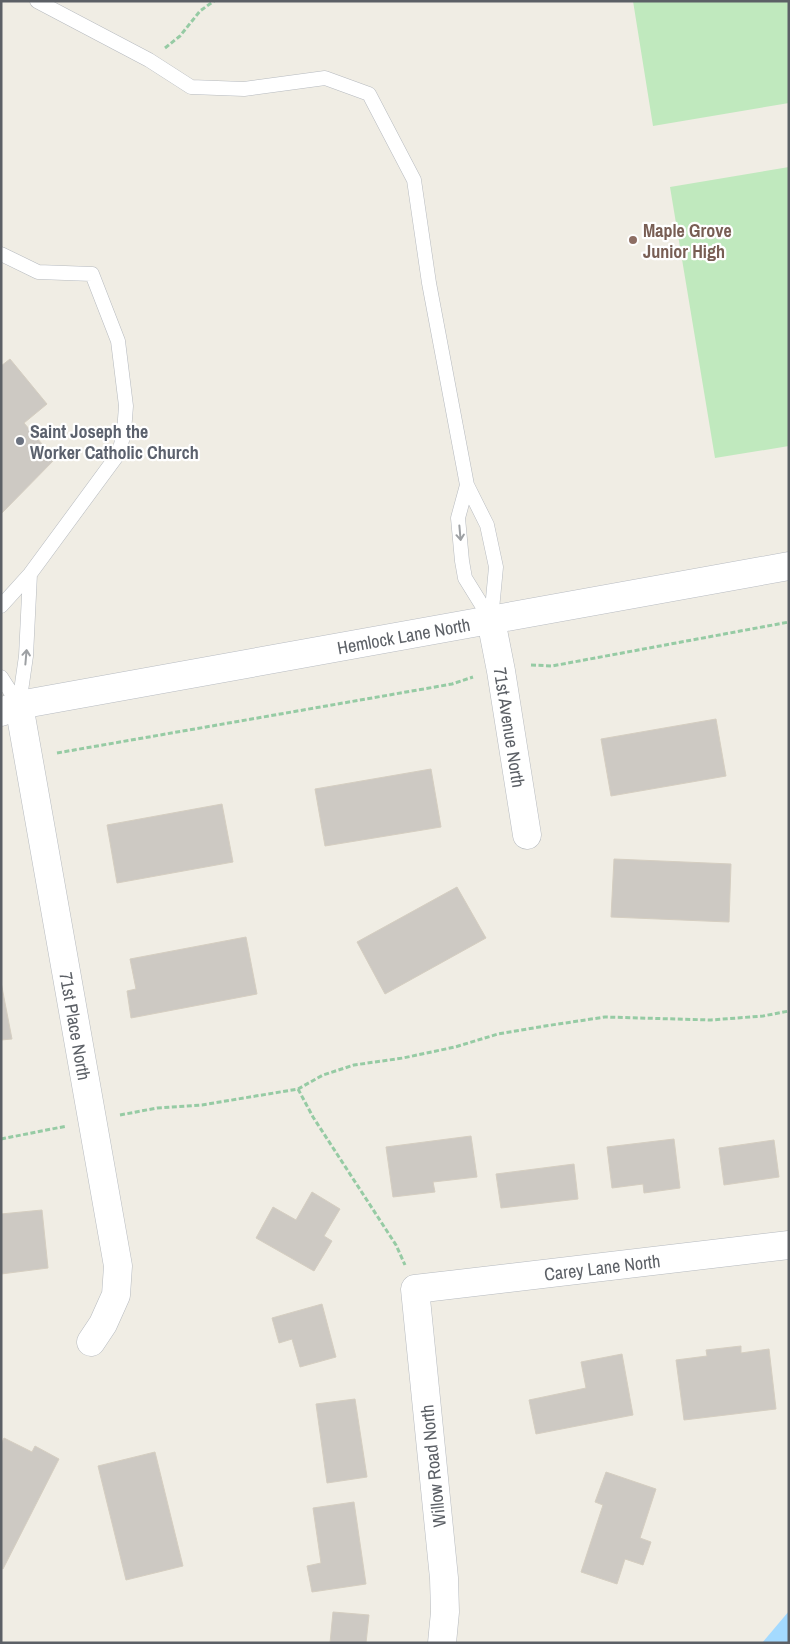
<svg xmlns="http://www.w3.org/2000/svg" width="790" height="1644" viewBox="0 0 790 1644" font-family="'Archivo Narrow',sans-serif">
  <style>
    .green { fill: #c0e9be }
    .water { fill: #a4daff }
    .building { fill: #cdc9c3; stroke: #d5cec1 }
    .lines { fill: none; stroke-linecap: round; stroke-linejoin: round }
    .lane-casing { stroke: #b6babf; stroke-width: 15 }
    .street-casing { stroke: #b6babf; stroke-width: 29 }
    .secondary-casing { stroke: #b7bbc1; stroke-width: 29 }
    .path { stroke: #96cba4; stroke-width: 3; stroke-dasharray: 5 2.5; stroke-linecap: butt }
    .lane { stroke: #fff; stroke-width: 14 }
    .street { stroke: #fff; stroke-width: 28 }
    .secondary { stroke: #fff; stroke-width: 28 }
    .oneway { stroke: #9da0a3 }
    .education-dot { fill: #8d6e63; stroke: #fff; stroke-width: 2 }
    .worship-dot { fill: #6b7280; stroke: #fff; stroke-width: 2 }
    .labels { text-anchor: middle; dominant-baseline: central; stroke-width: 4.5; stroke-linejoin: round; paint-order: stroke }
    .education-label { font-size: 18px; font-weight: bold; fill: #785e54; stroke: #fff; text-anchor: start }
    .worship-label { font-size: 18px; font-weight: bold; fill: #5b616d; stroke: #fff; text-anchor: start }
    .street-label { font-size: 18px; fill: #5c6066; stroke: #fff }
  </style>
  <rect width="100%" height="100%" fill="#f0ede4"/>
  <!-- green -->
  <path class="green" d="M633,1H789V103L653,126Z
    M789,167V446L715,458L670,187Z"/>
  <!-- water -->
  <path class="water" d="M789,1611V1643H762Z"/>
  <!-- building -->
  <path class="building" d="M10,359L47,404L24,423L55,459L1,514V366Z
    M716,719L726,776L611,796L601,739Z
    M431,769L441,827L325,846L315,789Z
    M222,804L233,862L117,883L107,825Z
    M614,859L731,864L729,922L611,917Z
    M457,887L486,938L385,994L357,942Z
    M246,937L257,994L131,1018L127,991L136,989L130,959Z
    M1,982L12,1039L1,1040Z
    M471,1136L477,1177L433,1182L435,1192L393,1197L386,1147Z
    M674,1139L680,1188L644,1193L643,1184L612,1188L607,1147Z
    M774,1140L779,1177L724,1185L719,1148Z
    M574,1164L578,1199L501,1208L496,1174Z
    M312,1192L340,1209L324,1236L332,1241L314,1271L256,1238L273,1207L296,1220Z
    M42,1210L48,1268L1,1274V1214Z
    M322,1304L336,1357L300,1367L292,1339L279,1343L272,1318Z
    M741,1346V1353L769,1349L776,1409L684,1420L676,1360L707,1356L706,1350Z
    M622,1354L633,1415L536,1434L529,1400L586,1388L581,1362Z
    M355,1399L367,1477L327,1483L316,1404Z
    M4,1438L32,1452L35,1446L59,1459L3,1569L1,1568V1444Z
    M155,1452L183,1566L126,1580L98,1466Z
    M606,1472L656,1489L640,1538L651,1542L643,1565L625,1559L617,1584L581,1572L603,1505L595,1502Z
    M354,1502L366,1584L312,1592L307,1566L321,1563L313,1508Z
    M333,1612L369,1615L366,1643H330Z"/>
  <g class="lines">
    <defs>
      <path id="lane" d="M37,1L149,60L191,87L244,89L325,78L369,94L414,180L429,283L467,485L487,525L496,567L491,620
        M1,254L38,272L92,274L118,341L126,406L124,432L119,453L30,574L1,606
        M467,485L458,518L462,561L465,578L491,620
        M1,677L19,705
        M19,705L26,656L30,574"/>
      <g id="street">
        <path id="s1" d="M491,620L501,671L527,835"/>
        <path id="s2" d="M19,705L118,1266L116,1295L103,1324L91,1342"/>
        <path id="s3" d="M442,1643L445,1612L444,1578L415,1289L789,1245"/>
      </g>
      <g id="secondary">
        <path id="s4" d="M1,712L19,705L789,566"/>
      </g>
    </defs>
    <!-- lane casing -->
    <use href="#lane" class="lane-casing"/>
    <!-- street casing -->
    <use href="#street" class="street-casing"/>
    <!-- secondary casing -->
    <use href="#secondary" class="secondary-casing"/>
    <!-- path -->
    <path class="path" d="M165,48L180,36L200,11L214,1
      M531,665L552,666L789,622
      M57,753L452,684L473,677
      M298,1089L313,1117L396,1245L405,1265
      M120,1115L157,1108L202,1105L298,1089L323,1075L354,1065L403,1058L455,1047L498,1034L545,1026L605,1017L711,1020L763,1016L789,1011
      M1,1139L67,1126"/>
    <!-- lane -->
    <use href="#lane" class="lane"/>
    <!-- street -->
    <use href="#street" class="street"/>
    <!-- secondary -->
    <use href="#secondary" class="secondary"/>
  </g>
  <!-- one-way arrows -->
  <defs><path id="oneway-shaft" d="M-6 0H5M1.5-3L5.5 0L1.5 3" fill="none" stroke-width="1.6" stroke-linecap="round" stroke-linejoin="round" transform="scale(1.25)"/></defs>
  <g class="oneway">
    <use href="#oneway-shaft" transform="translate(460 533) rotate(85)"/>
    <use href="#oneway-shaft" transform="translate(26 657) rotate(-85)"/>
  </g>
  <!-- markers -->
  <circle class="education-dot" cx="633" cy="240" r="5"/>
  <circle class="worship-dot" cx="20" cy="441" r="5"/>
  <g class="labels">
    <!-- education labels -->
    <g class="education-label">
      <text x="643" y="230">Maple Grove<tspan x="643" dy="21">Junior High</tspan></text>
    </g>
    <!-- worship labels -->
    <g class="worship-label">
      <text x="30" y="431">Saint Joseph the<tspan x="30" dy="21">Worker Catholic Church</tspan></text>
    </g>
    <!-- street labels -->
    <g class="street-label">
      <text stroke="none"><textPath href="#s4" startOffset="410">Hemlock Lane North</textPath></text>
      <text stroke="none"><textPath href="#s1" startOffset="109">71st Avenue North</textPath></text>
      <text stroke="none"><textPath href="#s2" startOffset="326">71st Place North</textPath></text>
      <text stroke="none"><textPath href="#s3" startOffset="544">Carey Lane North</textPath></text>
      <text transform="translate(433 1466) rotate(-96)">Willow Road North</text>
    </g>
  </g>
  <!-- border -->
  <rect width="790" height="1644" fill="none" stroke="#5c6066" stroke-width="5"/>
</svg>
